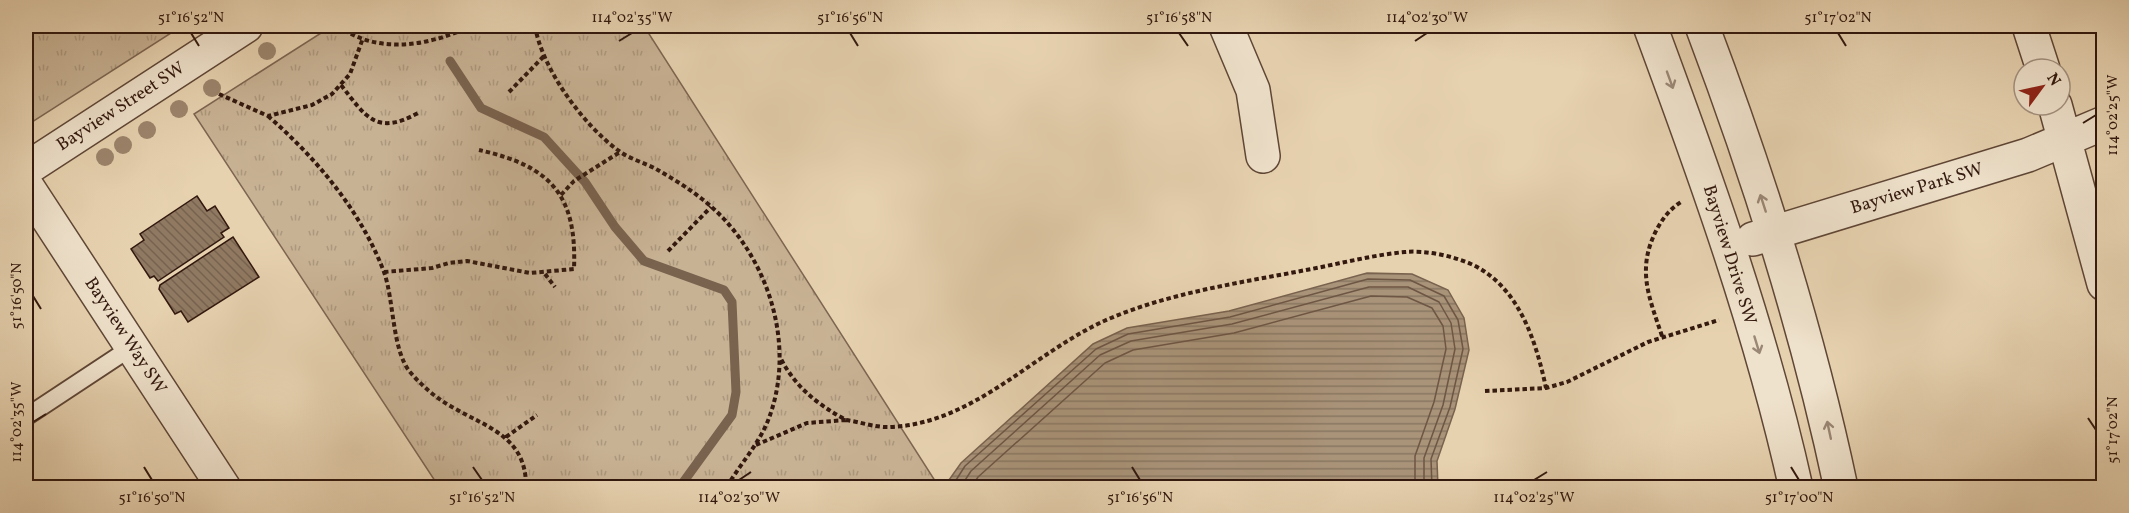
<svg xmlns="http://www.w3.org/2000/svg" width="2129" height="513" viewBox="0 0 2129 513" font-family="Vollkorn,serif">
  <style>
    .park { fill: url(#park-tufts); stroke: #7d6551; stroke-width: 1.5 }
    .water { fill: url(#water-rules); stroke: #79624e; stroke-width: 1.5 }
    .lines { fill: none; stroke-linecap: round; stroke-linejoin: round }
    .shore { stroke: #6e5644; stroke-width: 1.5 }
    .stream { stroke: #79624e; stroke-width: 9 }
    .building { fill: url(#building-back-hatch); stroke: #32180e; stroke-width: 1.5 }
    .service-casing { stroke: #5f4636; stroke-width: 20 }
    .minor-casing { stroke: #5f4636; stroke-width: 36 }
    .path { stroke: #32180e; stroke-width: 4; stroke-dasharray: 4.5 3; stroke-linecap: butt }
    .service { stroke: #efe2cc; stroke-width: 16 }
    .minor { stroke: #efe2cc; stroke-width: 33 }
    .tree { fill: #9c856d }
    .oneway { stroke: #9a8776 }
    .ticks { fill: none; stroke: #32180e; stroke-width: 2 }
    .labels { text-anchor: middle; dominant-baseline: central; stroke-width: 4.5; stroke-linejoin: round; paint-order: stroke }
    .street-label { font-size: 18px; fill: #32180e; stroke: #efe2cc }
    .neatline { fill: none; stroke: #32180e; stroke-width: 2 }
    .ticks-label { font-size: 15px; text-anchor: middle; fill: #32180e }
  </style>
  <defs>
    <pattern id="park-tufts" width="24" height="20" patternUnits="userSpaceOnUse" patternTransform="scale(1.5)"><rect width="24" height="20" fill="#c8b294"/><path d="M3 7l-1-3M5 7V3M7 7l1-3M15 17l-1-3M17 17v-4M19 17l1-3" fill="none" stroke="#ac987e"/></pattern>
    <pattern id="water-rules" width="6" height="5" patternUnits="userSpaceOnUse" patternTransform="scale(1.5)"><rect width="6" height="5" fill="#a99379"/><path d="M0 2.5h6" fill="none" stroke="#8a7762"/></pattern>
    <pattern id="building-back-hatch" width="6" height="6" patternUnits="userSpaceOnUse" patternTransform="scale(1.5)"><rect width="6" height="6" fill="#907962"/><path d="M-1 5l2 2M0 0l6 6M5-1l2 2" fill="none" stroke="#76624f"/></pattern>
  </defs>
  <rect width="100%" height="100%" fill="#e7d2b0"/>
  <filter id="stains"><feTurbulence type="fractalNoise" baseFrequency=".00333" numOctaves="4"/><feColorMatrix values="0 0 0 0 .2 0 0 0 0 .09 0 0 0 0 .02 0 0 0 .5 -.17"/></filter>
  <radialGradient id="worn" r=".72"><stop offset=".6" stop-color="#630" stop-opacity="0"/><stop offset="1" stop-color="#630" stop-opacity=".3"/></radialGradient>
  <!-- park -->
  <path class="park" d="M26,26H182L26,126Z
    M332,26H644L939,487H439L194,114Z"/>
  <!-- water -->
  <path class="water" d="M1367,273L1412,274L1448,290L1464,318L1469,350L1455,409L1437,461L1438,487H944L961,463L1093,344L1127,328L1229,311Z"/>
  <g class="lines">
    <!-- shore -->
    <path class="shore" d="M951,488L965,466L1096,349L1128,334L1230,317L1368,279L1410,280L1444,296L1458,320L1463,349L1450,407L1431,459L1432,488
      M960,488L971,471L1100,355L1131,341L1232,324L1369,287H1408L1439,302L1451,323L1455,349L1443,405L1424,458V488
      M971,488L978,477L1105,363L1133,350L1234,333L1371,296L1407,297L1432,308L1443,326L1446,349L1434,402L1415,456V488"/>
    <!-- stream -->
    <path class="stream" d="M450,61L481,108L544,137L585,182L615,227L644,261L724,290L732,302L736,392L732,415L679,488"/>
  </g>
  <!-- building -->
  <path class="building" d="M197,196L207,211L215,206L229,228L221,233L224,237L158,281L154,276L150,278L131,249L144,240L140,234Z
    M233,237L259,277L188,322L181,311L175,314L159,289L160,285Z"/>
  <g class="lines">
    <defs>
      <path id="service" d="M26,417L132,347"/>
      <path id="minor" d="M1226,26L1253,90L1263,156
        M1650,26C1706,177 1761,330 1796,488
        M1702,26C1758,174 1808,332 1841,488
        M2029,26L2043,69
        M2055,105L2104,284
        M26,169L246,26
        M26,185L224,488
        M1753,239L2028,155L2104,123"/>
    </defs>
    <!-- service casing -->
    <use href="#service" class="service-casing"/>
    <!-- minor casing -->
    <use href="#minor" class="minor-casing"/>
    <!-- path -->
    <path class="path" d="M338,26C378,55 429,46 471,26
      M535,26C542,69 584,126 619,151C630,159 645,163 656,169C670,177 685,186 698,196C765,245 800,343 767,423C757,446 739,466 726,488
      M341,85C366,117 376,136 418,113
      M509,92L544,56
      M219,94L268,116L312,105L332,94L350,74L363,38
      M268,116C316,158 361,211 384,272C394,300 392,350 410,372C422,386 436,398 452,407C488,428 527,437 526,488
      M561,195L574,181L620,152
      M668,251L711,207
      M384,272L432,268L449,263L467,261L530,273L574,269C577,195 551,166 479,150
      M545,274L555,287
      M1662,336C1649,297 1636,269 1657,229C1663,218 1670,209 1681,202
      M1485,391L1546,388L1567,382L1648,342L1719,320
      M846,420C860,422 877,428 891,427C974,423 1032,354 1104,321C1167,293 1239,283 1306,270C1339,264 1372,255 1405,252C1425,250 1453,256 1471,264C1519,286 1536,341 1546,388
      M506,437L537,415
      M756,445L807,423L846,420C817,404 795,387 780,357"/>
    <!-- service -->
    <use href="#service" class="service"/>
    <!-- minor -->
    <use href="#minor" class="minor"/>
  </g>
  <!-- trees -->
  <g class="tree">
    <circle cx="267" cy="51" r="9"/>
    <circle cx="212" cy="88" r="9"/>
    <circle cx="179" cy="109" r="9"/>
    <circle cx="147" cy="130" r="9"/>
    <circle cx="123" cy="145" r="9"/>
    <circle cx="105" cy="157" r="9"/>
  </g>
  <!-- one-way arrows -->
  <defs><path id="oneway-shaft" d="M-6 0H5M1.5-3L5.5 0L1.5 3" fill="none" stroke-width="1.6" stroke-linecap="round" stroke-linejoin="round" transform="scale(1.5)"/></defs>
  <g class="oneway">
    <use href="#oneway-shaft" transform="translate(1670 80) rotate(70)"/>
    <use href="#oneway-shaft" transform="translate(1763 203) rotate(-108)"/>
    <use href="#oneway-shaft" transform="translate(1757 345) rotate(73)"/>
    <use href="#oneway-shaft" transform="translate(1829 430) rotate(-102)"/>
  </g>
  <!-- ticks -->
  <path class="ticks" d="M191,33L199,46M850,33L858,46M1179,33L1188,46M1838,33L1846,46M619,41L632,33M1415,41L1427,33M2083,123L2096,115M33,296L41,309M2088,418L2096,430M33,422L46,414M144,467L152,480M473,467L482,480M1132,467L1140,480M1791,467L1799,480M739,480L751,472M1534,480L1547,472"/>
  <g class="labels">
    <!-- street labels -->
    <g class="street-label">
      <text transform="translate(121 107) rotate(-33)">Bayview Street SW</text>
      <text transform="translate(1917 189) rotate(-17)">Bayview Park SW</text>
      <text transform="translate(1729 255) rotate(73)">Bayview Drive SW</text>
      <text transform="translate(125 336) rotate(57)">Bayview Way SW</text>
    </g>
  </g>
  <!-- margin -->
  <rect width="2129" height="513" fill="none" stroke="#e7d2b0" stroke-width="66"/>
  <!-- north arrow -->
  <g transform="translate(2042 87) rotate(57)"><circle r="28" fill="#efe2cc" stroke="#a39180" stroke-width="1.5"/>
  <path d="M0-4.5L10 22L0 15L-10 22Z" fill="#8f2418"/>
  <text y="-9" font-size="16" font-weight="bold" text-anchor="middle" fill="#32180e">N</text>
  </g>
  <rect x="33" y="33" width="2063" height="447" class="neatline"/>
  <g class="ticks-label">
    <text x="191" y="22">51°16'52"N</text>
    <text x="632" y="22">114°02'35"W</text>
    <text x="850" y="22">51°16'56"N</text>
    <text x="1179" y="22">51°16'58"N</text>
    <text x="1427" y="22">114°02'30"W</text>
    <text x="1838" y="22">51°17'02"N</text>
    <text transform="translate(2112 115) rotate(-90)" y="5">114°02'25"W</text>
    <text transform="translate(16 296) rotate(-90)" y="5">51°16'50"N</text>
    <text transform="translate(16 422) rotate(-90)" y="5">114°02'35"W</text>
    <text transform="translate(2112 430) rotate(-90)" y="5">51°17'02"N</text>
    <text x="152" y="502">51°16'50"N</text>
    <text x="482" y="502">51°16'52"N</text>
    <text x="739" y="502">114°02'30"W</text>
    <text x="1140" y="502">51°16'56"N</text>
    <text x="1534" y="502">114°02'25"W</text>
    <text x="1799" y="502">51°17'00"N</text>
  </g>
  <rect width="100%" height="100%" filter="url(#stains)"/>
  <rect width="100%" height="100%" fill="url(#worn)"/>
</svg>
